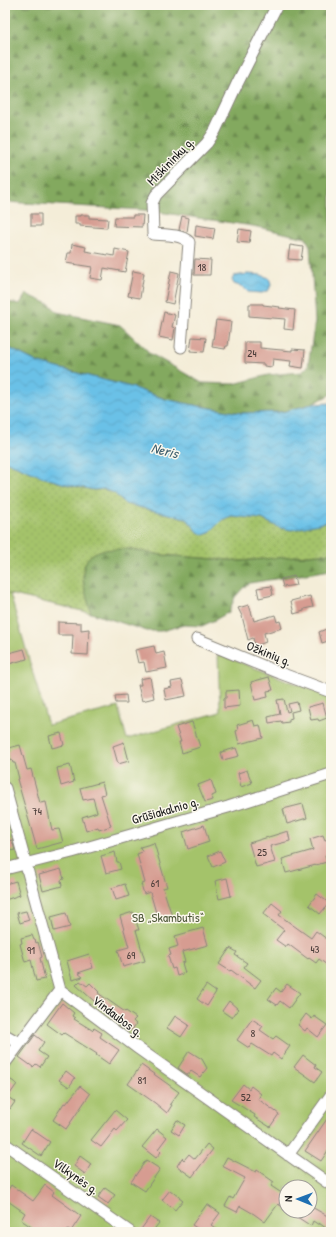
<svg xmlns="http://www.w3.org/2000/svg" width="336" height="1237" viewBox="0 0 336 1237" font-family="'Patrick Hand',sans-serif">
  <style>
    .grass { fill: url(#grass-dots); stroke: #607044 }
    .forest { fill: url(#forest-firs); stroke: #50623e }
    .garden { fill: #a4c36b; stroke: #607044; fill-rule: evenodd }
    .water { fill: url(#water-waves); stroke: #446e82 }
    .building { fill: #d69c91 }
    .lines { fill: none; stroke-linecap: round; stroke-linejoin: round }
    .street-casing { stroke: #88847a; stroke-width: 13 }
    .street { stroke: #fff; stroke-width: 11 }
    .labels { text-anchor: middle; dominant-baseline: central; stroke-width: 3; stroke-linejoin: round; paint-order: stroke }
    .number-label { font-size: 11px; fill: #4a3c39 }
    .street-label { font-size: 13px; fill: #1c1c1c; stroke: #fbf7ec }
    .park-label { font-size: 13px; fill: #4c5638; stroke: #fbf7ec }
    .water-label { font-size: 14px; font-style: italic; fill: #3c5e6d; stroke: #fbf7ec }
  </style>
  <defs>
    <pattern id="grass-dots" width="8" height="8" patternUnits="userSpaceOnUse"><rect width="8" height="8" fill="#a4c36b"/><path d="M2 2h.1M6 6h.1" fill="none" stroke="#8da75c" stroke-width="1.8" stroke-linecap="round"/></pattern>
    <pattern id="forest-firs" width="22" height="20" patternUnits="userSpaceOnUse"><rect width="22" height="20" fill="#83a95f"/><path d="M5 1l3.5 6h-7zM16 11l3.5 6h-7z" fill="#6a894e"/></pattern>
    <pattern id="water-waves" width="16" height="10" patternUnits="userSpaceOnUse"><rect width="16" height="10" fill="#6bc1e7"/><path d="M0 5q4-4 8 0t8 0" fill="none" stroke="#5ca5c6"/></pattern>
  </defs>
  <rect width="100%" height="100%" fill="#fbf7ec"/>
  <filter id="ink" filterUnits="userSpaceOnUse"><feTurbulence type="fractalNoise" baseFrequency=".025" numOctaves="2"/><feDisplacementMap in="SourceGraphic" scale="8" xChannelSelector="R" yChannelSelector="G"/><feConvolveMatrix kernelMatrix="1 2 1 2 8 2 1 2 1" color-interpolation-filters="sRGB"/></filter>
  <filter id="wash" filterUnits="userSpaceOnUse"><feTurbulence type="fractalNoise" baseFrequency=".012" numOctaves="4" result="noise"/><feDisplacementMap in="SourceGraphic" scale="16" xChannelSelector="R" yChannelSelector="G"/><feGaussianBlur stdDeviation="0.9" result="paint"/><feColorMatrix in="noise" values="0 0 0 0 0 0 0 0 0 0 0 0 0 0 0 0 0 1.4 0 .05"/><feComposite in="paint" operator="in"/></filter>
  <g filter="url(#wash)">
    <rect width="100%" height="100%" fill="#f4edd8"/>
    <!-- grass -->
    <path class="grass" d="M5,461L45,478L69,485L94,490L104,489L114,493L125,504L186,518L199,533H209L222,520L231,516L262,519L280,528L331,521V553L241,561L162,555L128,549L83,580L91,613L5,593Z"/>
    <!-- forest -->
    <path class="forest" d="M5,5H331V394L312,404L282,412L241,413L199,406L165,399L131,387L39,363L5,346V302L20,304L26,294L51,305L57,312L120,325L151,354L202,383L234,384L268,375L302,372L308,366L315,321L310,246L306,238L253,226L144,210L5,202Z
      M128,549L162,555L241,561L331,553V570L250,583L243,588L235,597L229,612L215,620L202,626L184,625L161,631H147L91,613C86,592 71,557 103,550C111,549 120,549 128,549Z"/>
    <!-- garden -->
    <path class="garden" d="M5,593L10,594L48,725L118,707L127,739L220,712L218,654L331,697V1232H5ZM286,1187H310V1211H286Z"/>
    <!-- water -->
    <path class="water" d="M248,274L261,275L269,278L271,284L269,290L262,293L248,292L243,287L234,284L232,280L234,276Z
      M5,346L39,363L131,387L165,399L199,406L241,413L282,412L312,404L331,403V521L292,530L280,528L262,519L231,516L222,520L209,533L204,535L199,533L186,518L125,504L114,493L104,489L94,490L69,485L45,478L5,461Z"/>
    <g id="blocks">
      <!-- building -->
      <path class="building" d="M31,214H41V226H31Z
        M81,215H89V218L108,219L107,228L80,226V224H75V216H81Z
        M133,215H143L142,227L114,226L115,217H133Z
        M182,216L189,218L187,232L179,230Z
        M196,225L215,228L213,239L195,236Z
        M239,229L251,231L249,243L237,242Z
        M72,244L86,247L85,251L114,256L115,249L129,252L125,272L104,268L102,280L90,278L92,267L66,263L68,253H71Z
        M290,245L303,247L301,260L288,259Z
        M195,259L211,260L210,275H194Z
        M133,271L144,273L140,298L128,296Z
        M171,271L179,273L173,304L165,302Z
        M249,304H263V305L280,307L279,308L295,310L293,330L284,329L285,319L249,316Z
        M164,312L175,315L172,327L175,328L173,340L159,337Z
        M216,320L231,322L228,346H226L225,349L212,347Z
        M192,337L206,338L204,352L190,351Z
        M245,342H260V348L292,351V349L305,350L303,368L290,366L291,361L273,359L272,367L264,366V364L245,363Z
        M294,576L296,585L283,587L281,579Z
        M271,586L273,595L259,598L257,588Z
        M310,596L313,607L304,609V611L294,614L291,601Z
        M249,605L254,621L275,615L277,622L280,621L282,628L264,633L266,642L255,646L253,638L248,640L242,616L238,608Z
        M58,622L81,623V630L89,629L88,655L72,654L73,635H58Z
        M331,627V640L322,643L319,632Z
        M154,646L156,654L164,652L167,668L146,672L144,662L138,663L135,650Z
        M24,649L27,659L5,665V654Z
        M150,677L154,698L142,701L138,685H141L140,679Z
        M269,677L273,690L267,691L268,697L255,700L251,682Z
        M182,680L186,696L166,700L164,689L172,687L171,682Z
        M239,690L240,706L224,708V698H226V691Z
        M126,695L127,703H116L115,696Z
        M284,699L287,712L290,711L288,704L297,702L299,710L291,712L292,718L289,719V722L282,723L281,721L269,723L268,717L280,714L277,700Z
        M323,703L327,718L319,721L318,719L311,720L308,707Z
        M253,720L255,726L260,725L263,738L239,744L236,731L238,730L237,725Z
        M192,722L200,747L182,753L179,742H181L176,727Z
        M61,733L64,745L52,748L49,736Z
        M124,742L129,761L118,764L113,746Z
        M20,745L27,770L31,769L40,803L46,802L52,830L59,829L63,842L37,849L17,779H19L15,763H13L12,760L9,761L7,751H10L9,748Z
        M236,748L239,756L223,760L221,752Z
        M70,765L74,782L61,786L57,768Z
        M247,770L252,783L241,787L238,773Z
        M211,780L216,794L212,796L213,800L205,802L198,785Z
        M102,782L105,794L101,795L111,826L99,830L98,827L86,831L82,817L97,812L93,798L83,800L80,788Z
        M303,804L307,818L287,824L283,809Z
        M204,825L209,842L188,849L183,832Z
        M288,831L290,841L270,846L275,862L256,867L249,843Z
        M323,835L325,840L329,839L331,844V854L325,855L327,862L286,873L282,859L313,850L310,839Z
        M12,840L15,850L5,852V842Z
        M154,843L167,887L163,888L173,919L159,923L150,892L144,894L141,884L145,883L137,854L142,852L140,847Z
        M220,851L225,862L213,867L208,856Z
        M115,852L117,862H119L121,869L106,873L101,856Z
        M61,869L64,879L61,880L62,886L43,891L39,875Z
        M227,878L231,896L219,899L215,881Z
        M16,881L20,895L5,900V884Z
        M125,884L129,896L116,900L112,888Z
        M317,894L329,903L320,914L309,905Z
        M272,903L282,911L279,915L311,938L316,931L331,942V968L319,959L316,963L309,958L308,959L288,944L286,947L276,940L284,930L263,914Z
        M26,911L29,920L20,923L17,913Z
        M133,912L139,930H136L145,961L123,967L118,950L129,947L120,916Z
        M66,913L70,927L54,931L51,917Z
        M203,928L208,945L182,952L185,962L182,963L185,973L177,976L175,968L172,969L168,956L171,955L169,949L178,946L175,936Z
        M32,935L34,940H35L36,943L38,942L42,957L40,958L45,979L36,981L31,960L25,962L20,944L22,943L21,938Z
        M230,948L237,952L235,955L247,963L244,967L261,980L255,988L231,970L230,971L219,964Z
        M89,954L93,968L78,973L83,977L72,980L67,961Z
        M80,981L87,986L90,983L99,992L98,993L125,1012L126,1011L136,1018L133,1021L136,1024L131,1031L119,1020L103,1009L76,985Z
        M287,984L300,993L289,1008L280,1001L277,1005L268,999L276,988L281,992Z
        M206,985L216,992L207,1006L197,999Z
        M229,1001L238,1009L232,1018L222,1011Z
        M62,1003L74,1013L72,1016L75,1018L74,1019L92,1030L94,1028L102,1033L100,1037L119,1050L109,1064L96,1055L97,1054L64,1033L62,1035L47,1024Z
        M306,1014L312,1019L314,1016L327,1025L318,1037L307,1028L305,1031L298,1025Z
        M175,1016L189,1025L181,1037L167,1028Z
        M252,1019L263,1026L260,1030L273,1039L276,1036L290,1046L281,1059L273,1053L271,1056L252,1044L249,1048L237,1040Z
        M35,1035L44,1042L38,1051L47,1057L40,1067L36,1064L33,1067L19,1057Z
        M189,1051L202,1059L207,1068L200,1077L191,1071L188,1075L178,1068Z
        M303,1055L316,1065L315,1067L322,1072L315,1082L294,1067Z
        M141,1065L179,1092L170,1104L172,1105L167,1113L155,1103L128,1084Z
        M66,1071L75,1078L69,1087L59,1080Z
        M5,1076L17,1084L8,1097L15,1102L10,1109L5,1105Z
        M243,1084L249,1089L251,1086L261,1094L258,1099L279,1114L270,1127L254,1117L255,1115L231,1100Z
        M80,1086L90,1094L66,1129L53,1120L64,1103L66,1104Z
        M115,1110L127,1120L117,1131L115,1129L101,1147L91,1140Z
        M331,1113V1146L321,1161L305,1151Z
        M177,1120L185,1125L179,1135L171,1130Z
        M31,1129L50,1142L41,1156L22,1143Z
        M157,1129L167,1137L158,1149L161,1152L156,1158L142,1147Z
        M207,1144L213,1149L192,1177L177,1166L182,1158L184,1160L189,1154L195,1159Z
        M80,1156L91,1164L85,1174L74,1166Z
        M227,1157L256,1172L257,1170L274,1182L271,1186L286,1196V1209L278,1204L265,1222L254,1214L240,1206L237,1212L225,1206L230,1197L233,1199L245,1178L222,1166Z
        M146,1160L160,1169L145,1191L131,1182Z
        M11,1185L33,1201L45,1185L54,1192L52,1195L81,1216L71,1231L68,1229L66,1232H39L21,1220L25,1213L5,1199V1195Z
        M105,1188L115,1195L108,1204L98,1197Z
        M170,1190L183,1200L175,1210L162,1200Z
        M207,1204L220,1213L211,1225L221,1232H203L192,1225Z
        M310,1206L331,1218V1232L319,1223V1225L313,1221L311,1226L288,1211H310Z
        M150,1217L159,1223L152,1232H139Z"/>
    </g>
  </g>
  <g filter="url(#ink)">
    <use href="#blocks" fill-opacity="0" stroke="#88847a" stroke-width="1"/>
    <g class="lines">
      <defs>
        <path id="street" d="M181,347L189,242C180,234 165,235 153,234L152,203L156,195L207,143L215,131L237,84L277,5
          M197,639L280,673L331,692
          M5,788L60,990L139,1049L331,1185
          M5,869L72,852L228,807L331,774
          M5,1035L19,1043
          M5,1063L60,990
          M5,1144L130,1232
          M288,1155L331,1095"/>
      </defs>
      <!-- street casing -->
      <use href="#street" class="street-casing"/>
      <!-- street -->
      <use href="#street" class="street"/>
    </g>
  </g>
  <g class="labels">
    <!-- number labels -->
    <g class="number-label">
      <text x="202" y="267">18</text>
      <text x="252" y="353">24</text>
      <text x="37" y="811">74</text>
      <text x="262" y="852">25</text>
      <text x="155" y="883">61</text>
      <text x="315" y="949">43</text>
      <text x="31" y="950">91</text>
      <text x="131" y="955">69</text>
      <text x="253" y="1033">8</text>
      <text x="142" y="1080">81</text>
      <text x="246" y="1097">52</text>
    </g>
    <!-- street labels -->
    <g class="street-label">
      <text transform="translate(170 161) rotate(-46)">Miškininkų g.</text>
      <text transform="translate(269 653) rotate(22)">Ožkinių g.</text>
      <text transform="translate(165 810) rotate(-16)">Grūšiakalnio g.</text>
      <text transform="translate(118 1016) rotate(37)">Vindaubos g.</text>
      <text transform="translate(76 1176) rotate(35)">Vilkynės g.</text>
    </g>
    <!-- park labels -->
    <g class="park-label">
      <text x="168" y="917">SB „Skambutis“</text>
    </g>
    <!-- water labels -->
    <g class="water-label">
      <text transform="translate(165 450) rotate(14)">Neris</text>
    </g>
  </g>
  <!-- margin -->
  <rect width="336" height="1237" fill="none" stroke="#fbf7ec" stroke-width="20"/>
  <!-- north arrow -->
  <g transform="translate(298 1199) rotate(271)"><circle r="19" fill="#fbf7ec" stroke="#a29f99"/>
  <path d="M0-3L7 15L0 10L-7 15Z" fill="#1f6fb2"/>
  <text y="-6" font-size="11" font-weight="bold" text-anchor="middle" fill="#1c1c1c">N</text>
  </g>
</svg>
